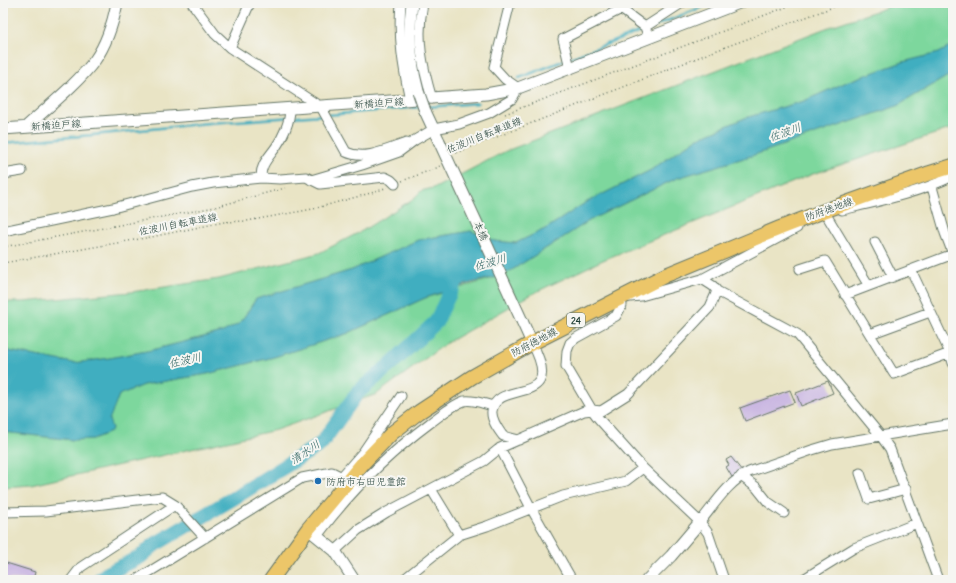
<svg xmlns="http://www.w3.org/2000/svg" width="956" height="583" viewBox="0 0 956 583" font-family="Delius,'Klee One',sans-serif">
  <style>
    .green { fill: #7dd79d; stroke: #4e8a68 }
    .water { fill: #41aec0; stroke: #30767a }
    .lines { fill: none; stroke-linecap: round; stroke-linejoin: round }
    .stream { stroke: #41aec0; stroke-width: 2.5 }
    .river { stroke: #41aec0; stroke-width: 15 }
    .building { fill: #c8b4e1 }
    .minor-casing { stroke: #667767; stroke-width: 11 }
    .tertiary-casing { stroke: #667767; stroke-width: 13 }
    .primary-casing { stroke: #667767; stroke-width: 16 }
    .path { stroke: #667767; stroke-width: 1.5; stroke-dasharray: 1 3; stroke-linecap: butt }
    .minor { stroke: #fff; stroke-width: 9 }
    .tertiary { stroke: #fff; stroke-width: 11 }
    .primary { stroke: #ecc669; stroke-width: 14 }
    .tertiary-bridge-casing { stroke: #667767; stroke-width: 13; stroke-linecap: butt }
    .tertiary-bridge { stroke: #fff; stroke-width: 11 }
    .poi-dot { fill: #1f6fb2; stroke: #f6f6f2; stroke-width: 1.5 }
    .labels { text-anchor: middle; dominant-baseline: central; stroke-width: 4; stroke-linejoin: round; paint-order: stroke }
    .shield { fill: #f6f6f2; stroke: #60746d; stroke-width: 1 }
    .shield-label { font-size: 9px; font-weight: bold; fill: #1f3d34 }
    .street-label { font-size: 10px; fill: #1f3d34; stroke: #f6f6f2 }
    .poi-label { font-size: 10px; fill: #1f3d34; stroke: #f6f6f2; text-anchor: start }
    .water-label { font-size: 11px; font-style: italic; fill: #295f5e; stroke: #f6f6f2 }
  </style>
  <rect width="100%" height="100%" fill="#f6f6f2"/>
  <filter id="ink" filterUnits="userSpaceOnUse"><feTurbulence type="fractalNoise" baseFrequency=".025" numOctaves="2"/><feDisplacementMap in="SourceGraphic" scale="8" xChannelSelector="R" yChannelSelector="G"/><feConvolveMatrix kernelMatrix="1 2 1 2 8 2 1 2 1" color-interpolation-filters="sRGB"/></filter>
  <filter id="wash" filterUnits="userSpaceOnUse"><feTurbulence type="fractalNoise" baseFrequency=".012" numOctaves="4" result="noise"/><feDisplacementMap in="SourceGraphic" scale="16" xChannelSelector="R" yChannelSelector="G"/><feGaussianBlur stdDeviation="0.9" result="paint"/><feColorMatrix in="noise" values="0 0 0 0 0 0 0 0 0 0 0 0 0 0 0 0 0 1.4 0 .05"/><feComposite in="paint" operator="in"/></filter>
  <g filter="url(#wash)">
    <rect width="100%" height="100%" fill="#e9e4c5"/>
    <!-- green -->
    <path class="green" d="M900,3H953V45L939,53L903,62L849,81L804,101L745,118L696,139L651,170L585,203L547,228L516,243L494,241L471,231L418,240L352,270L256,299L240,323L223,332L152,350L110,358L74,363L3,350V302H23L131,292L219,279L319,253L362,231L413,199L421,191L437,187L506,151L834,25Z
      M953,73V128L813,174L603,260L536,292L448,342L377,394L276,430L31,485L3,487V432L73,440L93,439L110,432L112,428L108,421L119,395L143,385L207,374L274,357L346,334L425,298L504,275L592,219L677,178L754,155L897,106Z"/>
    <!-- water -->
    <path class="water" d="M953,45V73L897,106L754,155L677,178L592,219L504,275L471,283L425,298L346,334L274,357L207,374L143,385L119,395L109,420L112,428L110,432L93,439L73,440L3,432V350L74,363L110,358L152,350L223,332L240,323L256,299L352,270L418,240L471,231L494,241L516,243L547,228L585,203L651,170L696,139L745,118L804,101L849,81L903,62L939,53Z"/>
    <g class="lines">
      <!-- stream -->
      <path class="stream" d="M654,26L713,3
        M570,58L644,30
        M519,78L565,60
        M426,107L478,103
        M328,115L421,107
        M3,143L93,135L209,123L323,115"/>
      <!-- river -->
      <path class="river" d="M99,580L108,573L140,557L154,545L232,499L321,444L358,392L390,365L436,322L460,271"/>
    </g>
    <g id="blocks">
      <!-- building -->
      <path class="building" d="M828,381L833,393L801,406L796,393Z
        M790,390L795,402L745,421L740,408Z
        M731,457L742,471L732,477L726,467L729,465L726,460Z
        M3,562L35,572L33,580L3,579Z"/>
    </g>
  </g>
  <g filter="url(#ink)">
    <use href="#blocks" fill-opacity="0" stroke="#667767" stroke-width="1"/>
    <g class="lines">
      <defs>
        <path id="minor" d="M192,3L215,34L230,48L321,107L346,152C365,161 388,149 406,143
          M401,3C398,38 403,66 410,100
          M423,3C416,38 422,65 432,99
          M613,3L645,27L649,38
          M645,27L682,3
          M230,48L250,3
          M570,68L563,39L621,9
          M3,174L22,171
          M261,178C260,165 269,157 276,147C283,137 290,122 290,109
          M311,180L362,165L399,152L415,140L434,129L459,124L489,113L512,99L518,88L505,79L494,67L510,3
          M932,187L945,233L953,254
          M842,210C880,201 918,193 953,176
          M824,211L869,286
          M3,231L113,208L192,187L213,183L261,178L280,179L306,177L320,184L385,177L391,180L395,184
          M875,242L893,277
          M800,269L825,261L894,374L953,352
          M911,270L950,353L953,363
          M702,279L713,286L717,291L797,334L880,435L890,449L938,580
          M845,295L953,254
          M870,334L930,312
          M519,440L503,436C498,429 491,420 492,411C497,378 567,409 532,343
          M500,448L531,508L572,580
          M860,473L869,499L906,489
          M342,476L363,452L401,396
          M741,476L756,487L768,502L784,513
          M431,489L459,535
          M3,512L46,511L162,497L175,505L205,538
          M700,522C715,504 728,482 749,472L812,450L832,444L953,424
          M317,536C349,493 387,455 430,423C440,416 452,405 464,401C473,399 484,404 493,406
          M335,551L358,530L387,512L484,461L500,448L584,411L592,410L601,411L628,394L710,307L717,291
          M71,580L81,567L175,505
          M136,580L302,478L332,472L348,480
          M403,580L459,535L487,526L563,496L626,481L643,468
          M724,580L708,533L700,522L643,468L599,419L592,410L566,366L567,351L570,343L576,338L616,316L622,305L620,298L641,296L702,279L797,228
          M802,580L854,548L917,523"/>
        <path id="tertiary" d="M412,3C408,33 410,62 418,91
          M425,111L439,141
          M26,127C48,107 78,83 95,60C107,43 113,23 117,3
          M3,129L486,94L518,88L539,80L739,3
          M522,321L532,343
          M308,529L335,551L354,580
          M647,580L671,556L700,522"/>
        <path id="primary" d="M271,580L308,529L363,463L392,433L419,412L472,377L532,343L666,275L780,228L824,211L927,174L953,166"/>
      </defs>
      <!-- minor casing -->
      <use href="#minor" class="minor-casing"/>
      <!-- tertiary casing -->
      <use href="#tertiary" class="tertiary-casing"/>
      <!-- primary casing -->
      <use href="#primary" class="primary-casing"/>
      <!-- path -->
      <path class="path" d="M505,114L797,3
        M456,153L712,52L844,3
        M402,181L439,167L440,165
        M3,247L215,207L285,188
        M3,263L151,237L224,222L247,221L313,209L378,191L387,187"/>
      <!-- minor -->
      <use href="#minor" class="minor"/>
      <!-- tertiary -->
      <use href="#tertiary" class="tertiary"/>
      <!-- primary -->
      <use href="#primary" class="primary"/>
      <defs>
        <path id="tertiary-bridge" d="M418,91L425,111
          M439,141L522,321"/>
      </defs>
      <!-- tertiary-bridge casing -->
      <use href="#tertiary-bridge" class="tertiary-bridge-casing"/>
      <!-- tertiary-bridge -->
      <use href="#tertiary-bridge" class="tertiary-bridge"/>
    </g>
  </g>
  <!-- markers -->
  <circle class="poi-dot" cx="318" cy="481" r="4"/>
  <g class="labels">
    <!-- shield labels -->
    <rect class="shield" x="567" y="313" width="18" height="14" rx="3"/>
    <g class="shield-label">
      <text x="576" y="320">24</text>
    </g>
    <!-- street labels -->
    <g class="street-label">
      <text transform="translate(379 103) rotate(-4)">新橋迫戸線</text>
      <text transform="translate(56 125) rotate(-4)">新橋迫戸線</text>
      <text transform="translate(484 135) rotate(-22)">佐波川自転車道線</text>
      <text transform="translate(829 209) rotate(-20)">防府徳地線</text>
      <text transform="translate(178 224) rotate(-11)">佐波川自転車道線</text>
      <text transform="translate(481 231) rotate(65)">本橋</text>
      <text transform="translate(534 342) rotate(-28)">防府徳地線</text>
    </g>
    <!-- poi labels -->
    <g class="poi-label">
      <text x="326" y="481">防府市右田児童館</text>
    </g>
    <!-- water labels -->
    <g class="water-label">
      <text transform="translate(785 132) rotate(-20)">佐波川</text>
      <text transform="translate(490 262) rotate(-17)">佐波川</text>
      <text transform="translate(185 360) rotate(-13)">佐波川</text>
      <text transform="translate(305 452) rotate(-34)">清水川</text>
    </g>
  </g>
  <!-- margin -->
  <rect width="956" height="583" fill="none" stroke="#f6f6f2" stroke-width="16"/>
</svg>
